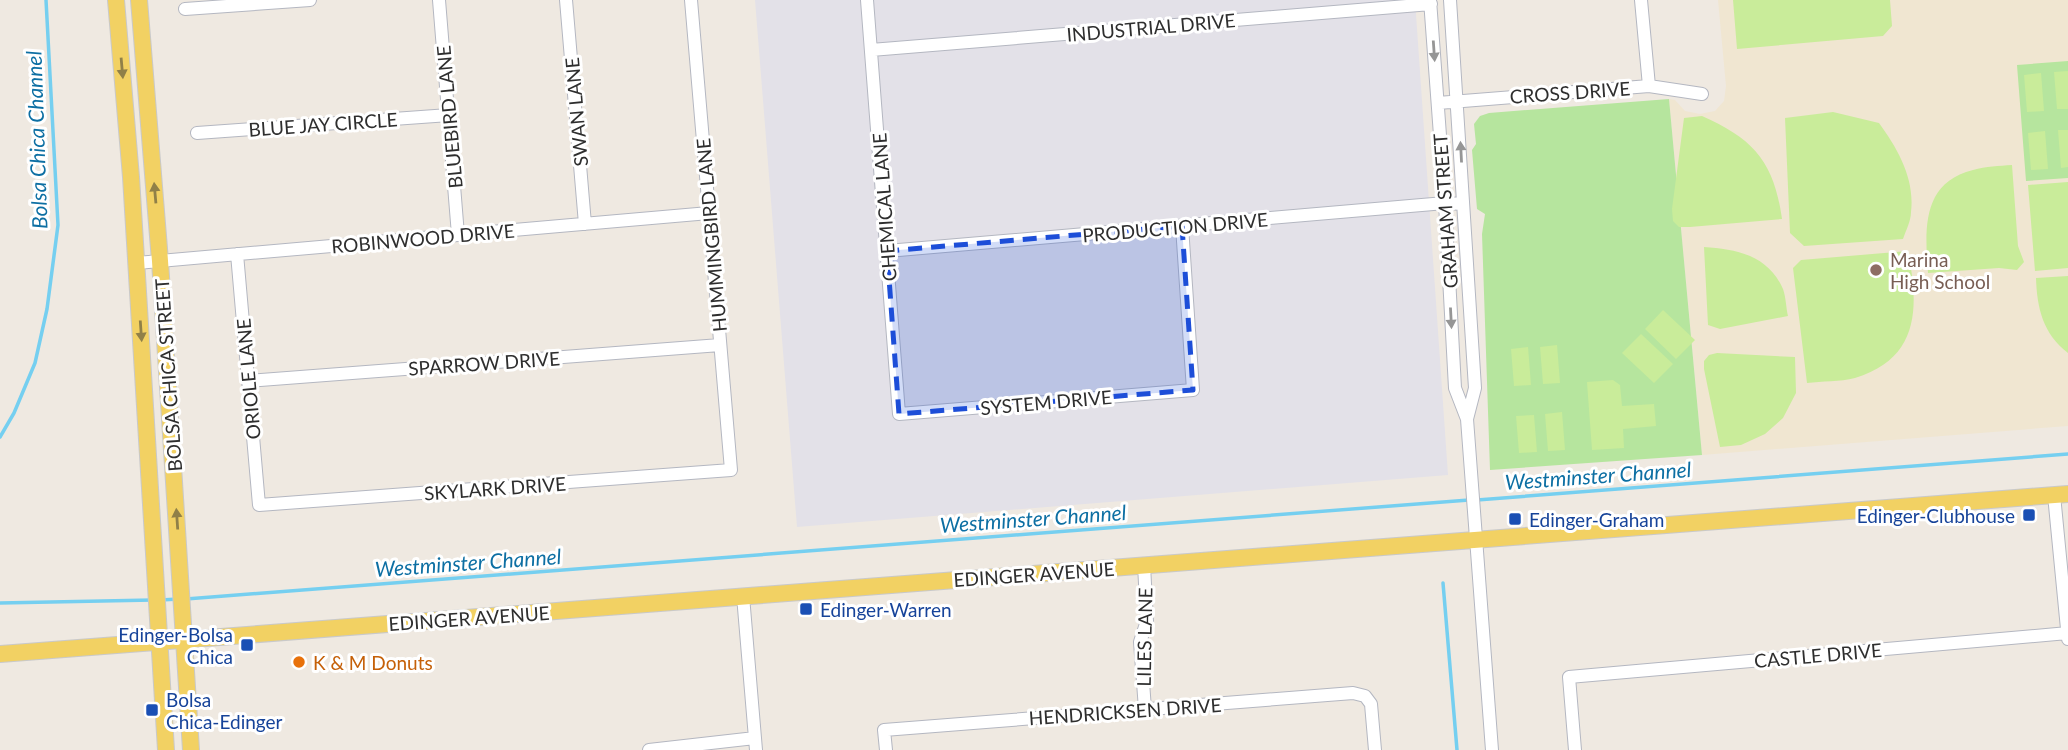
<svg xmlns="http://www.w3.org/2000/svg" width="2068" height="750" viewBox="0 0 2068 750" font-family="Lato,sans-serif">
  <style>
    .industrial { fill: #e3e1e8 }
    .education { fill: #f0e6d1 }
    .green { fill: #b6e59e }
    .pitch { fill: #c9ec9a }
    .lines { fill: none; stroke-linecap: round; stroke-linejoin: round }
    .stream { stroke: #75cff0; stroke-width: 3.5 }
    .minor-casing { stroke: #b4b7c1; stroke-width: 14 }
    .major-casing { stroke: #c9c9c9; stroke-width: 18 }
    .minor { stroke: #fff; stroke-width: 12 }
    .major { stroke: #f2d163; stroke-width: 16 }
    .oneway { fill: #969696 }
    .oneway2 { fill: #908048 }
    .marked { fill: #1d4ed8; fill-opacity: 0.2; stroke: #1d4ed8; stroke-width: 5; stroke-dasharray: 14 9; stroke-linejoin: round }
    .education-dot { fill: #8d6e63; stroke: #fff; stroke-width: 2.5 }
    .transit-dot { fill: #1a4fb4; stroke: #fff; stroke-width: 2.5 }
    .food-dot { fill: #e8710a; stroke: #fff; stroke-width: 2.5 }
    .labels { text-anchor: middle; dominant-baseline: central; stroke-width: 6; stroke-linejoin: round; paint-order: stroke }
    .street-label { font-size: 19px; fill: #2e2e2e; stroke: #fff }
    .education-label { font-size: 19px; fill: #785e54; stroke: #fff; text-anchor: start }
    .transit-label { font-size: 19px; fill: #164399; stroke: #fff; text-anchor: start }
    .food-label { font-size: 19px; fill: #c56008; stroke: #fff; text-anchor: start }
    .water-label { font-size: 21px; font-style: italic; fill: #0d6fa3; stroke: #fff }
  </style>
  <rect width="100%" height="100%" fill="#efe9e1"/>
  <!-- industrial -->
  <path class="industrial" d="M755,0H1415L1448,475L797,527Z"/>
  <!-- education -->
  <path class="education" d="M1718,0H2068V426L1702,455L1669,99L1675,100L1685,111L1700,114L1715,111L1724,101L1726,86Z"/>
  <!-- green -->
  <path class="green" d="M2068,61V178L2026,181L2017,65Z
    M1669,99L1702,455L1490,470L1482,234L1485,214L1477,209L1472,150L1476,144L1474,124L1480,116L1489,113Z"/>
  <!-- pitch -->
  <path class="pitch" d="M1733,0H1890L1892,26L1883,36L1737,49Z
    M2068,71V109H2057L2054,72Z
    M2041,73L2044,111L2027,112L2024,75Z
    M1833,112L1879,123C1898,149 1915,179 1911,212C1911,221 1906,230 1903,239L1804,246L1790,233L1785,118Z
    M1702,116C1754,139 1774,162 1782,219L1690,227H1679L1673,221L1672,209L1684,118Z
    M2058,130H2068V167L2061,168Z
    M2045,131L2048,169L2031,170L2028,133Z
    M2012,165L2018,246L2024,262L2017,270L1999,268L1928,273C1925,230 1921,183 1973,170C1986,166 1999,166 2012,165Z
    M2068,182V268L2035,271L2028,185Z
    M1704,247C1736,249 1768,255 1783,289C1786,297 1786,308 1788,316L1720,329L1708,325Z
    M1908,251C1919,307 1920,358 1855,378C1840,382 1822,381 1807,383L1793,268L1801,260Z
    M2068,276V353C2043,334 2037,308 2036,278Z
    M1663,310L1695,340L1676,359L1645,329Z
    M1641,334L1673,364L1654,383L1622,353Z
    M1557,345L1560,383L1543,384L1540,347Z
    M1528,347L1531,385L1514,386L1511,349Z
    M1717,353L1795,357L1796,393L1783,418L1765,434L1741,445L1720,447L1704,369V361L1709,355Z
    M1613,380L1620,385L1622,406L1654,404L1656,426L1623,429L1624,448L1592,450L1587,382Z
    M1562,412L1565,450L1548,451L1545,414Z
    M1534,415L1537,452L1519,453L1516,416Z"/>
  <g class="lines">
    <!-- stream -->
    <path class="stream" d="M0,437L14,413L35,363L47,309L58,225L46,0
      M1477,500L2068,454
      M1443,583L1457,750
      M186,599L1469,500
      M161,600L178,599
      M0,603L153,600"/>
    <defs>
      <path id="minor" d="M439,0L458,235
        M566,0L585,224
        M867,0L899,414L1193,390L1182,226
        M1430,0L1445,203L1455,388L1467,419L1492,750
        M1450,0L1475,388L1467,419
        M1641,0L1649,86
        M185,9L310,0
        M871,50L1431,4
        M1438,103L1649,86L1702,94
        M197,133L449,115
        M887,251L1445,203L1463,204
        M237,254L259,505L731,470L691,0
        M137,263L709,213
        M248,381L720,345
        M2054,495L2068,639
        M1144,565L1147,621L1140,642L1145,709
        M743,596L756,750
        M649,750L755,738
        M886,750L884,730L1353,693L1365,696L1371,704L1375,750
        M1575,750L1569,677L2068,633"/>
      <path id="major" d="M116,0L131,177L166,750
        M139,0L160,261L191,750
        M0,654L2068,494"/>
    </defs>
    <!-- minor casing -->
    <use href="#minor" class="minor-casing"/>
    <!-- major casing -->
    <use href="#major" class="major-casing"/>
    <!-- minor -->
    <use href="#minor" class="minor"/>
    <!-- major -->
    <use href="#major" class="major"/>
  </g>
  <!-- one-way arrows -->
  <defs><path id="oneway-solid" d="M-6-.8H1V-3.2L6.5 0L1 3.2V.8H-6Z" transform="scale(1.75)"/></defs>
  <g class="oneway">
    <use href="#oneway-solid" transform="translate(1434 51) rotate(86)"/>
    <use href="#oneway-solid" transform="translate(1461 152) rotate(-93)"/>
    <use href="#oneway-solid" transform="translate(1451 318) rotate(87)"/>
  </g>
  <g class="oneway2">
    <use href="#oneway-solid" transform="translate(122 68) rotate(85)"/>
    <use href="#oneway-solid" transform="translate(155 193) rotate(-95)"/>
    <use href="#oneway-solid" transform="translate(141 331) rotate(86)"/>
    <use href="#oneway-solid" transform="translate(177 519) rotate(-94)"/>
  </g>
  <!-- marked area -->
  <path class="marked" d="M1182,226L1193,390L899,414L887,251Z"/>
  <!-- markers -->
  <circle class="education-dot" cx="1876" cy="270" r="7"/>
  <g class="transit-dot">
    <rect x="2022" y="508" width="14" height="14" rx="3.5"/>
    <rect x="1508" y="512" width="14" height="14" rx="3.5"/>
    <rect x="799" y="602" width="14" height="14" rx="3.5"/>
    <rect x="240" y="638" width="14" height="14" rx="3.5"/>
    <rect x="145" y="703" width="14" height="14" rx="3.5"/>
  </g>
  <circle class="food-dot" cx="299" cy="662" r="7"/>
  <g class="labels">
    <!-- street labels -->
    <g class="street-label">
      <text transform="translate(1151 27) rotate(-5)">INDUSTRIAL DRIVE</text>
      <text transform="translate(1570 92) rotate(-4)">CROSS DRIVE</text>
      <text transform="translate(576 112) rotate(-95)">SWAN LANE</text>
      <text transform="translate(449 117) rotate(-95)">BLUEBIRD LANE</text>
      <text transform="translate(323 124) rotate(-4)">BLUE JAY CIRCLE</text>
      <text transform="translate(884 207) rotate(-94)">CHEMICAL LANE</text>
      <text transform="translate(1445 211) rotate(-94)">GRAHAM STREET</text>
      <text transform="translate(1175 227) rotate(-5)">PRODUCTION DRIVE</text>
      <text transform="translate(711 235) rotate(-95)">HUMMINGBIRD LANE</text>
      <text transform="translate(423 238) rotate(-5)">ROBINWOOD DRIVE</text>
      <text transform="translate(484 363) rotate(-4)">SPARROW DRIVE</text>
      <text transform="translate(168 375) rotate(-94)">BOLSA CHICA STREET</text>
      <text transform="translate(248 379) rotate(-95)">ORIOLE LANE</text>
      <text transform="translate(1046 402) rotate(-5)">SYSTEM DRIVE</text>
      <text transform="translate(495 488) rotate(-4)">SKYLARK DRIVE</text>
      <text transform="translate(1034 574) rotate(-4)">EDINGER AVENUE</text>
      <text transform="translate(469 618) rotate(-4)">EDINGER AVENUE</text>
      <text transform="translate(1144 637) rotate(-89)">LILES LANE</text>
      <text transform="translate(1818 655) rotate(-5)">CASTLE DRIVE</text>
      <text transform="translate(1125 711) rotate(-4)">HENDRICKSEN DRIVE</text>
    </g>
    <!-- education labels -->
    <g class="education-label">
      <text x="1890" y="259">Marina<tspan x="1890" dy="22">High School</tspan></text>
    </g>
    <!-- transit labels -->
    <g class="transit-label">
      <text x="2015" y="515" text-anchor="end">Edinger-Clubhouse</text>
      <text x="1529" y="519">Edinger-Graham</text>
      <text x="820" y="609">Edinger-Warren</text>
      <text x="233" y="634" text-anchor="end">Edinger-Bolsa<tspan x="233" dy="22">Chica</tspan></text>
      <text x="166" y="699">Bolsa<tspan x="166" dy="22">Chica-Edinger</tspan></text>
    </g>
    <!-- food labels -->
    <g class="food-label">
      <text x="313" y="662">K &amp; M Donuts</text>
    </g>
    <!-- water labels -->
    <g class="water-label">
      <text transform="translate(36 140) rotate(-92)">Bolsa Chica Channel</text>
      <text transform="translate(1598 475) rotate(-4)">Westminster Channel</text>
      <text transform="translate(1033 518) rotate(-4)">Westminster Channel</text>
      <text transform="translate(468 562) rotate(-4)">Westminster Channel</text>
    </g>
  </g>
</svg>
